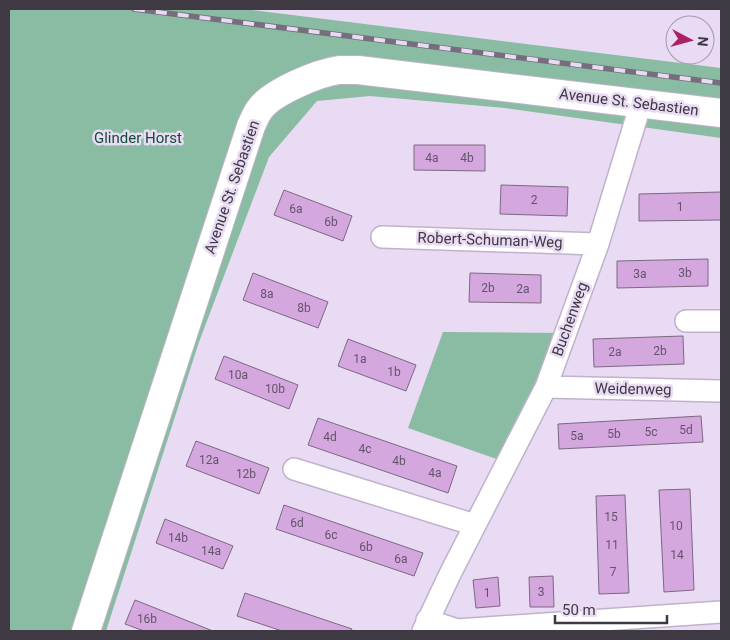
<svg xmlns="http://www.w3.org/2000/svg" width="730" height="640" viewBox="0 0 730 640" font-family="Roboto,sans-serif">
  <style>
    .green { fill: #89bca2 }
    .building { fill: #d4a7df; stroke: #7a6a7e }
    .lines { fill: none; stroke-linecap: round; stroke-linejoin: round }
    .minor-casing { stroke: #c0b2cb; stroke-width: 24 }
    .major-casing { stroke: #c0b2cb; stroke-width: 30 }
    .minor { stroke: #fff; stroke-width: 21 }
    .major { stroke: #fff; stroke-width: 28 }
    .rail-casing { stroke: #766e7d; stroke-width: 5.5 }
    .rail { stroke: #e9dbf4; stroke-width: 4; stroke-dasharray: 11; stroke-linecap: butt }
    .labels { text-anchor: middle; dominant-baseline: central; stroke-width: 5; stroke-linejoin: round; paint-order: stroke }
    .number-label { font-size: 12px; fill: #64546a }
    .street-label { font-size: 15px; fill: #3f3943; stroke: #e9dbf4 }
    .park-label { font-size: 15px; fill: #114d36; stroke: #e9dbf4 }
  </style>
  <rect width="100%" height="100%" fill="#e9dbf4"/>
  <!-- green -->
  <path class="green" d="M9,9H243L721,68V138L505,108L370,96L317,101L269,157L199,342L106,631H9Z
    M443,332L565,333L508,463L408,428Z"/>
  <!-- building -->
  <path class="building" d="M414,145H485V171L414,170Z
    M501,185L568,187L567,216L500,214Z
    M284,190L352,216L343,241L274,215Z
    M721,192V220L639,221V194Z
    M708,259V286L617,288V261Z
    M253,273L328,302L318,328L243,300Z
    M470,273L541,275V303L469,302Z
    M683,336L684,364L594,367L593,339Z
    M348,339L416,365L406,391L338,366Z
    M224,356L298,385L289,409L215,379Z
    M701,416L703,442L559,449L558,424Z
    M318,418L457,466L448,493L308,445Z
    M196,441L269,468L259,494L186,466Z
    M690,489L694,590L664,592L659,490Z
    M625,495L629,593L599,594L596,496Z
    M284,505L423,553L414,576L276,529Z
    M165,519L233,546L223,569L156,543Z
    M553,576L554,607H530L529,577Z
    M498,577L500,606L476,608L473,580Z
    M245,593L352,629L351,631H282L237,616Z
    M135,600L213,631H144L125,624Z"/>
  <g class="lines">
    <defs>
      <path id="minor" d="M382,237L598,244
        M686,321H721
        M546,387L721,391
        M294,469L475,525
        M427,620L457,630L721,612
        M423,631L451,572L546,387L598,244L641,103"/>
      <path id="major" d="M86,631L251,126C254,120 256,114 260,109C272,92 318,73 339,70C345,70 352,70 358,70L721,113"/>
    </defs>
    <!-- minor casing -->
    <use href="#minor" class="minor-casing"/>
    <!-- major casing -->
    <use href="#major" class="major-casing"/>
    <!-- minor -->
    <use href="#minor" class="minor"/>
    <!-- major -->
    <use href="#major" class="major"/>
    <defs>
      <path id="rail" d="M134,9L721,83"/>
    </defs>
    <!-- rail casing -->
    <use href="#rail" class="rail-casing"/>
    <!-- rail -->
    <use href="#rail" class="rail"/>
  </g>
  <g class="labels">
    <!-- number labels -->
    <g class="number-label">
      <text x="432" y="158">4a</text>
      <text x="467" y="158">4b</text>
      <text x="534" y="200">2</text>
      <text x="680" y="207">1</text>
      <text x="296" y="209">6a</text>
      <text x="331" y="222">6b</text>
      <text x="685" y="273">3b</text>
      <text x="640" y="274">3a</text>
      <text x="488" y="288">2b</text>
      <text x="523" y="289">2a</text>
      <text x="267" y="294">8a</text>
      <text x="304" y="308">8b</text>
      <text x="660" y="351">2b</text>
      <text x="615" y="352">2a</text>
      <text x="360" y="359">1a</text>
      <text x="394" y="372">1b</text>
      <text x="238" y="375">10a</text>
      <text x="275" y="389">10b</text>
      <text x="686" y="430">5d</text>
      <text x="651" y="432">5c</text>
      <text x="614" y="434">5b</text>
      <text x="577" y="436">5a</text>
      <text x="330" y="437">4d</text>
      <text x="365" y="449">4c</text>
      <text x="209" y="460">12a</text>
      <text x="399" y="461">4b</text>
      <text x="435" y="473">4a</text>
      <text x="246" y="474">12b</text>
      <text x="611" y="517">15</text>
      <text x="297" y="523">6d</text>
      <text x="676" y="526">10</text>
      <text x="331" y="535">6c</text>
      <text x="178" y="538">14b</text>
      <text x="612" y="545">11</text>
      <text x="366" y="547">6b</text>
      <text x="211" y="551">14a</text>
      <text x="677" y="555">14</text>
      <text x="401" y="559">6a</text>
      <text x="613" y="572">7</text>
      <text x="541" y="592">3</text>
      <text x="487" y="593">1</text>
      <text x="147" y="619">16b</text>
    </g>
    <!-- street labels -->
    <g class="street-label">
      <text transform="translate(629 102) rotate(7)">Avenue St. Sebastien</text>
      <text transform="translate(232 187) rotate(-71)">Avenue St. Sebastien</text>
      <text transform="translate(490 240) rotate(2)">Robert-Schuman-Weg</text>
      <text transform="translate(570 319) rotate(-70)">Buchenweg</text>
      <text transform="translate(633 389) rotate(1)">Weidenweg</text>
    </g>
    <!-- park labels -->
    <g class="park-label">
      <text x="138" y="138">Glinder Horst</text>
    </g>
  </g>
  <!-- border -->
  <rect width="730" height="640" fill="none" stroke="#3f3943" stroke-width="20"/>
  <!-- north arrow -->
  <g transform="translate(690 40) rotate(96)"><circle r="24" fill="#e9dbf4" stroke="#a59aad"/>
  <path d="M0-4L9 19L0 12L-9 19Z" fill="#ac2160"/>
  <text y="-8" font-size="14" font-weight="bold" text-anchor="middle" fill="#3f3943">N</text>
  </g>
  <!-- scale -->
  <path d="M555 615v8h112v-8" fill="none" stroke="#3f3943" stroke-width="2.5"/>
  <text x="562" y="615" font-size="15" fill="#3f3943" stroke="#e9dbf4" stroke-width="4" paint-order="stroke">50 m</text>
</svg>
